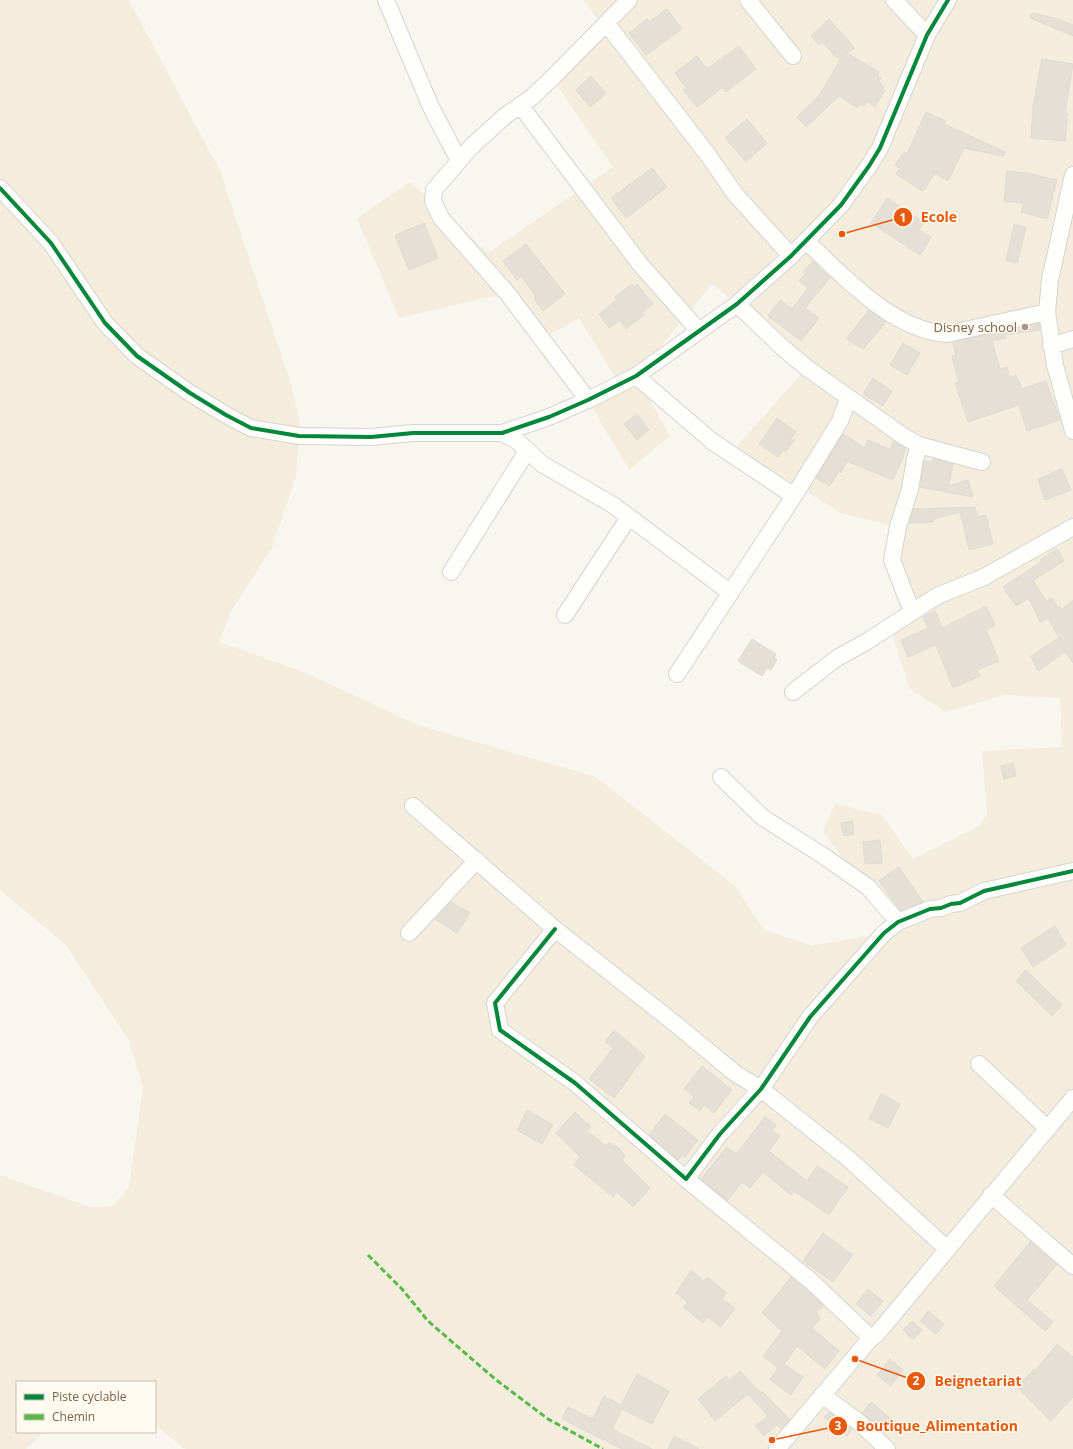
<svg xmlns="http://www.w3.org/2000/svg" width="1073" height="1449" viewBox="0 0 1073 1449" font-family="'Open Sans',sans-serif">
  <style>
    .residential { fill: #f4edde }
    .building { fill: #e5dfd5; stroke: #e1dad0 }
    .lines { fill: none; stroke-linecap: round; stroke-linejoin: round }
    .minor-casing { stroke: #d8d3cc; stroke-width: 18 }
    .minor { stroke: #fefefc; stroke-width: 16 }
    .quiet { stroke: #58b947; stroke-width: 3; stroke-dasharray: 6 3; stroke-linecap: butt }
    .cycleway-casing { stroke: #fffbf0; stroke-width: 6 }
    .cycleway { stroke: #00873e; stroke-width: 4 }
    .poi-dot { fill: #a59684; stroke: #fffbf0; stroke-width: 1.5 }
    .labels { text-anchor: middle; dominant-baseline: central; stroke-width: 3; stroke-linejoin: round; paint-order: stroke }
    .poi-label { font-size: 13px; fill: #79624b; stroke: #fffbf0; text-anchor: end }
    .leader { fill: none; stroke: #e8590c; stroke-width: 1.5 }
    .callout-dot { fill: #e8590c; stroke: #fffbf0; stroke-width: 1.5 }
    .mark-label { font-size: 12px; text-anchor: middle; font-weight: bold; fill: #fff }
    .callout-label { font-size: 14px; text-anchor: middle; font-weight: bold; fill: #e8590c; stroke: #fffbf0; stroke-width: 3; stroke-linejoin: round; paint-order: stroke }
  </style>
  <rect width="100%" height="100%" fill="#f8f6ee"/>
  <!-- residential -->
  <path class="residential" d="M0,0H129L220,171L292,387L300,423L296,477L272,548L231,611L219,642L304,672L418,725L596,777L735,886L764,930L812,946L862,937L897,934L823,831L835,804L882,815L913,859L979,826L987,814L982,751L1062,747L1060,698L1004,695L946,712L910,689L889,626L912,612L892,560L898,527L843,514L735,448L807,368L737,304L712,284L636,376L670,436L629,470L588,400L619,384L579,318L541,340L507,293L399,318L357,218L410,182L488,253L613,167L552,78L603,28L584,0H1073V1449H185L155,1425V1382H102L100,1380L99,1382H17V1432H44L26,1449H0V1175L90,1207L113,1206L129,1187L143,1087L128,1039L65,944L0,890Z"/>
  <!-- building -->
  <path class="building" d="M667,9L682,29L646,55L629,33L647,19L649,22Z
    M1032,13L1058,19L1073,25V36L1030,18Z
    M829,19L855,48L847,53L879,72L877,76L881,78L878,82L884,86L883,88L885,90L875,107L867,101L864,106L860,104L858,108L839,96L806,127L797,117L819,96L843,55L837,58L822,42L819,45L811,36Z
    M739,46L756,69L726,92L723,87L697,107L683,90L686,88L675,73L697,56L707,69Z
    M1042,59L1073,64L1065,114H1068L1065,141L1031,138L1033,107Z
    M591,76L606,94L590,107L576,90Z
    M926,112L946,121L944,124L1005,152L1003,156L964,148L948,181L935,173L923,191L896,174L900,168L895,165L904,152L907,154Z
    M747,119L767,143L746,162L725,138Z
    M652,168L667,187L626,218L611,198Z
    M1007,171L1026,173L1057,180L1047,219L1021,212L1024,203L1004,201Z
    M887,198L924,222L919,230L931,237L920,255L871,223Z
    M424,223L438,258L409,270L395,235Z
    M1014,224L1026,227L1017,263L1006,261Z
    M526,244L565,294L543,311L534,299L536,297L521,276L517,280L503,261Z
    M813,261L830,278L805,308L819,318L801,341L768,316L780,300L792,309L808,288L799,281L805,274L803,272Z
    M632,284L634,287L637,284L653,304L642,313L644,315L626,329L620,320L609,328L599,314L617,300L615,297Z
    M869,310L886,322L863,349L846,339Z
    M1039,323L1040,330L1005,335L1006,338L992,341L1000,369L1007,367L1010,378L1016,375L1022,389L1046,381L1060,420L1027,431L1019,405L968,422L955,383L959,382L952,356L956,355L953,342Z
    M903,343L920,353L907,375L890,365Z
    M873,378L892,391L883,406L863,394Z
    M637,414L649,430L637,440L624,424Z
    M777,418L796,432L791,439L794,440L786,452L783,450L778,457L759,444Z
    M843,434L865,448L868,440L891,450L893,441L905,448L903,457L893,480L847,461L841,473L839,471L830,486L816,478Z
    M933,459L953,464L949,486L968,480L973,497L920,487L924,461L932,462Z
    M1062,469L1071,490L1045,500L1038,479Z
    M975,507L978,517L986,515L993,544L969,550L960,512L934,519L933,522L909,523L914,509Z
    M1057,549L1064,561L1033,580L1046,601L1052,598L1058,608L1060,607L1061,610L1073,600V663L1065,652L1038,671L1031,656L1059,638L1048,618L1040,622L1029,598L1016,606L1003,587L1041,562L1040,560Z
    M986,606L995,625L986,630L999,661L977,670L980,676L953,688L936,645L908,657L901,640L928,628L923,617L935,611L942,628Z
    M752,639L776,654L774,658L777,660L771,670L767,668L762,676L738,661Z
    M1013,763L1016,776L1004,779L1001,766Z
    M852,821L854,834L844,836L841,823Z
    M880,840L882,863L865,864L863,842Z
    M899,867L923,902L901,911L879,881Z
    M451,902L470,913L457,933L435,919Z
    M1055,926L1066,945L1033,967L1021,948Z
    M1026,970L1062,1005L1052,1016L1016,981Z
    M614,1030L645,1056L614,1098L589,1079L613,1048L605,1042Z
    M702,1066L732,1090L714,1113L704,1105L700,1111L689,1103L694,1097L684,1089Z
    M881,1094L900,1104L888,1128L869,1119Z
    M527,1110L553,1125L542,1144L517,1130Z
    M575,1112L591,1127L587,1131L606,1146L609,1143L619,1148L625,1156L622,1160L650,1188L633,1207L617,1192L613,1197L574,1165L580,1157L556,1133Z
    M665,1114L698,1140L685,1157L682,1155L678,1160L649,1135Z
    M765,1117L776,1125L772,1131L780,1136L769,1151L807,1181L817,1166L848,1187L829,1215L794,1191L791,1195L763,1172L750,1188L742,1182L727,1201L701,1179L727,1147L736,1154Z
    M823,1233L853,1255L833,1282L803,1261Z
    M1030,1242L1057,1264L1027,1300L1053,1322L1045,1331L994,1286Z
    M691,1270L704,1281L707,1277L727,1293L722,1298L735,1309L720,1327L708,1317L703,1323L683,1307L688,1302L676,1293Z
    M791,1277L821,1303L823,1307L816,1311L820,1319L812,1328L839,1351L825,1369L797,1346L784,1364L803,1377L791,1395L770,1380L778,1368L763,1356L782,1331L762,1313Z
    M868,1289L883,1301L871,1316L856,1304Z
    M928,1311L944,1324L936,1334L920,1321Z
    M912,1321L922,1330L913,1340L903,1330Z
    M1057,1344L1073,1357V1397L1051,1421L1017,1387L1034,1369L1036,1370Z
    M890,1359L903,1370L891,1386L877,1375Z
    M740,1371L761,1393L762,1391L790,1420L781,1429L777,1425L764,1436L755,1426L768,1416L748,1394L715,1421L698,1399L726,1376L730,1380Z
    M637,1374L669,1391L652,1424L622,1409L612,1429L652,1449H622L562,1419L568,1407L593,1419L604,1396L621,1405Z
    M870,1403H872L891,1419L882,1430L862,1413Z
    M829,1412L853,1429L847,1436L824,1417Z
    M674,1436L699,1449H668Z"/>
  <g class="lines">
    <defs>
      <path id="minor" d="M386,0L430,105L459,161
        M748,0L793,56
        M894,0L927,35
        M607,24L708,155L735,194L791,256
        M520,105L640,264L699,331
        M1073,175L1050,280L1047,312L1055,365L1073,431
        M0,188L51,243L105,323L137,356L190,393L226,415L251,428L299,436L371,437L413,433H502L549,417L588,400L636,376L737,304L791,256L841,205L869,166L880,148L927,35L948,0
        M806,241C844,277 892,330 947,334L1047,312
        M737,304L783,348L807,368L903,436L919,445L915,459L910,489L898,527L892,560L912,612
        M1051,346L1073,339
        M636,376L713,442L794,496
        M588,400L507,293L441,218L433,201L434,190L471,147L505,116L531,98L552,78L629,0
        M502,433L516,440L542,464L613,505L731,593
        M919,445L982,462
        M451,572L527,451
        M565,615L629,517
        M677,674L794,496L840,421L848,399
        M793,692L837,658L866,642L937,596L984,577L1073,527
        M721,777L762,817L822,855L868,887L898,922
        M413,806L555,929L678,1026L736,1074L761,1089L850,1160L946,1248
        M555,929L495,1003L500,1030L575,1083L686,1179L720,1134L761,1089L810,1017L884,933L898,922L930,909L941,908L951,904L960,903L984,891L1073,871
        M409,933L477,860
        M979,1064L1048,1129
        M686,1179L811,1281L871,1338
        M991,1195L1073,1266
        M822,1395L860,1423L887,1449
        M777,1449L871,1338L877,1334L1073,1098"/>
    </defs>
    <!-- minor casing -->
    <use href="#minor" class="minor-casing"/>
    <!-- minor -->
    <use href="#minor" class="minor"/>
    <!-- quiet -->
    <path class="quiet" d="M368,1255L402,1289L428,1321L495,1379L548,1419L603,1449"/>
    <defs>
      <path id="cycleway" d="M0,188L51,243L105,323L137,356L190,393L226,415L251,428L299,436L371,437L413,433H502L549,417L588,400L636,376L737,304L791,256L841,205L869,166L880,148L927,35L948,0
        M555,929L495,1003L500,1030L575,1083L686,1179L720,1134L761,1089L810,1017L884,933L898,922L930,909L941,908L951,904L960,903L984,891L1073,871"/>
    </defs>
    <!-- cycleway casing -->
    <use href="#cycleway" class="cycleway-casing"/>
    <!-- cycleway -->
    <use href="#cycleway" class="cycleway"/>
  </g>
  <!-- markers -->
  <circle class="poi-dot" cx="1025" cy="327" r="4"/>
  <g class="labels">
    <!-- poi labels -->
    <g class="poi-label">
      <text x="1017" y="327">Disney school</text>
    </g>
  </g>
  <!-- callouts -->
  <path class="leader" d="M842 234L903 217M855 1359L916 1381M772 1440L838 1426"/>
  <g class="callout-dot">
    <circle cx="842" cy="234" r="4"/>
    <circle cx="855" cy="1359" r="4"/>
    <circle cx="772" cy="1440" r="4"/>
    <circle cx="903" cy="217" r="10"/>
    <circle cx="916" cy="1381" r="10"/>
    <circle cx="838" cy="1426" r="10"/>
  </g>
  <g class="mark-label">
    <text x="903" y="222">1</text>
    <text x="916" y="1385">2</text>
    <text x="838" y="1430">3</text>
  </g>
  <g class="callout-label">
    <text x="939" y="222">Ecole</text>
    <text x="978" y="1386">Beignetariat</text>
    <text x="937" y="1431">Boutique_Alimentation</text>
  </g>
  <!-- legend -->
  <rect x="16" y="1381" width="140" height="52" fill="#fffbf0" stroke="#c9beae"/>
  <rect x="24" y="1394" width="20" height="6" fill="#00873e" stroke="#c9beae"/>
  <text x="52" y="1401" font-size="12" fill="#79624b">Piste cyclable</text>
  <rect x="24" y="1414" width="20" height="6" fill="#58b947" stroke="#c9beae"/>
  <text x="52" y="1421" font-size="12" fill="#79624b">Chemin</text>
</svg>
